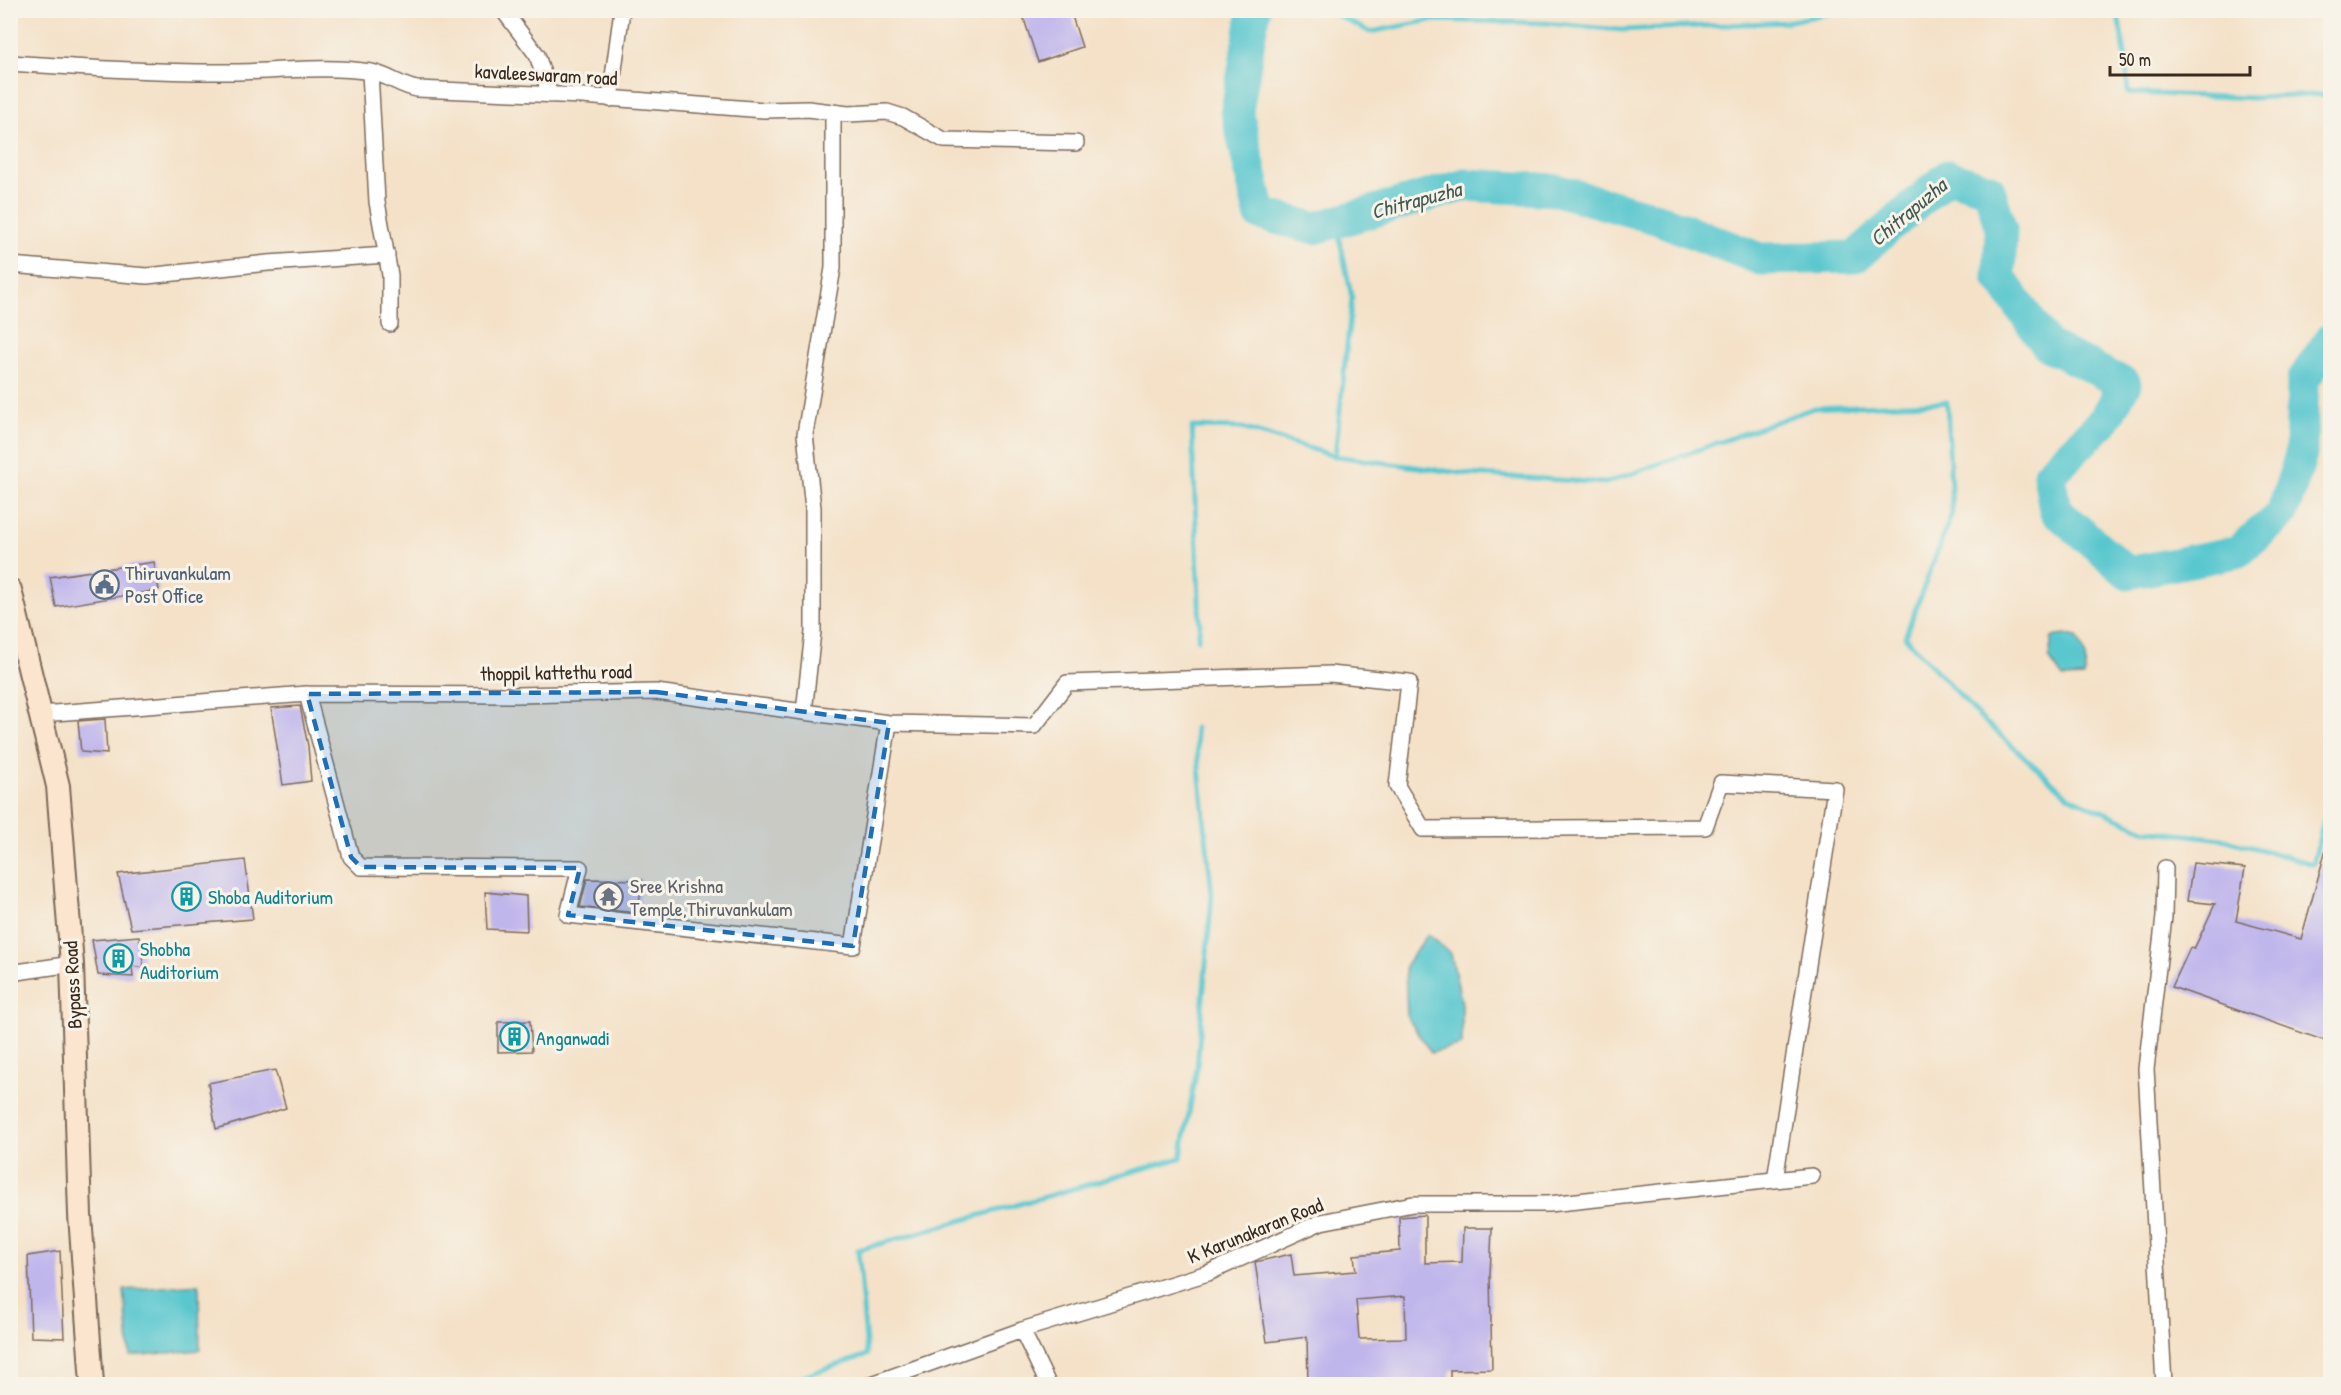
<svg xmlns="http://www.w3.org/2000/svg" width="2341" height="1395" viewBox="0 0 2341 1395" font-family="'Patrick Hand',sans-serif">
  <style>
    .water { fill: #5ac7cf; stroke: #4a7876; stroke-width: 1.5 }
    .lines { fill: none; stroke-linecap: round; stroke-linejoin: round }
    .stream { stroke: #5ac7cf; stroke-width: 5 }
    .river { stroke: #5ac7cf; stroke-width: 33 }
    .building { fill: #bfb6ec; fill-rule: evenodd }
    .minor-casing { stroke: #7c6a5a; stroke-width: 18 }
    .secondary-casing { stroke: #7c6a5a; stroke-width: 26 }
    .minor { stroke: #fff; stroke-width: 15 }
    .secondary { stroke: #fbe5cf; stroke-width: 22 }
    .marked { fill: #1f6fb2; fill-opacity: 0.2; stroke: #1f6fb2; stroke-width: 4.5; stroke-dasharray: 12 8; stroke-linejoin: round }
    .labels { text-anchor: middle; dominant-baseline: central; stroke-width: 6; stroke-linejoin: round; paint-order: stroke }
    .street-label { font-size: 20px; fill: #3b2a1e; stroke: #f7f3e8 }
    .service-label { font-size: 20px; fill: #4e5e75; stroke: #f7f3e8; text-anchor: start }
    .worship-label { font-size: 20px; fill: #5b616d; stroke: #f7f3e8; text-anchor: start }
    .culture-label { font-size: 20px; fill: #0d838f; stroke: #f7f3e8; text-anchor: start }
    .water-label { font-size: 21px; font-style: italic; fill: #445953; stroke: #f7f3e8 }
  </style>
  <rect width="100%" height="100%" fill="#f7f3e8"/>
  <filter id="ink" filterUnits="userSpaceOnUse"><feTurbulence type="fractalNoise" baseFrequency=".0167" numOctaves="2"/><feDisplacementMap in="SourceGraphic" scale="12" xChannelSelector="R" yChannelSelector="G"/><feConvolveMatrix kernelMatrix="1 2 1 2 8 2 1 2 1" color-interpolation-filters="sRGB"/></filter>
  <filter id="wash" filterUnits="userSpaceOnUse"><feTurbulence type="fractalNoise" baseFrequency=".008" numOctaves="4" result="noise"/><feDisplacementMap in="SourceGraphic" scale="24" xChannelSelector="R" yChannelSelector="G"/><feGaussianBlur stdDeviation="1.35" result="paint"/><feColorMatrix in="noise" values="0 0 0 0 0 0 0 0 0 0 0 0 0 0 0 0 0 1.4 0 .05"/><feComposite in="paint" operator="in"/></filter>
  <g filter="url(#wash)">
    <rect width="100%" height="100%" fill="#f4e1c8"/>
    <!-- water -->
    <path class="water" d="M2066,635L2077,637C2086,652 2087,660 2084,677L2063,678L2049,658L2052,637Z
      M1428,934L1451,954L1462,1004V1045L1431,1053L1407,1017L1405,966Z
      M199,1284L200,1350L130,1356L124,1290Z"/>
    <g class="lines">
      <!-- stream -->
      <path class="stream" d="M1327,10L1370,32L1432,20L1546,23L1621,30L1786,22L1846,10
        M2117,10L2126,59L2128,93L2254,98L2330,94
        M1336,222L1352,298L1335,456L1468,474L1606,483L1814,408L1947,402L1952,513L1905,637L1980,717L2068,796L2145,830L2223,839L2313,864L2330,796
        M1198,639L1200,624L1192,427L1242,428L1335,456
        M780,1384L867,1355L858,1250L1181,1158L1197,1068L1212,895L1195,728"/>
      <!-- river -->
      <path class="river" d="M1254,10L1237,111L1260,214L1315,228L1465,185L1556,190L1658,219L1760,259L1855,257L1948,176L1989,189L2001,229L1999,277L2047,345L2125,384L2104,421L2049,474L2055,510L2128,573L2237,552L2282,514L2301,455L2303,380L2330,340"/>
    </g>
    <g id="blocks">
      <!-- building -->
      <path class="building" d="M1021,10H1070L1082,47L1038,62Z
        M154,562L159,590L56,607L50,577Z
        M300,706L308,746L311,781L283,785L271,708Z
        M105,719L107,754L81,752L78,721Z
        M2326,849H2331V1043L2172,987L2190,948L2194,949L2215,904L2187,901L2193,863L2245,868L2236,921L2301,939Z
        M245,860L253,919L131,929L118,874Z
        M587,879L642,880L638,913L580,907Z
        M485,892L526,896L527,931L487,929Z
        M139,936L144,968L132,966L133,977L98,975L92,940Z
        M530,1021L532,1051L498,1052V1022Z
        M275,1070L286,1108L216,1129L208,1083Z
        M1425,1215V1263L1462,1262L1463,1228H1492L1490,1276L1492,1369L1450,1370V1381L1308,1384L1307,1337L1267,1342L1255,1262L1291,1254L1294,1276L1356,1271L1354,1255L1400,1251L1399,1217ZM1405,1296L1406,1338L1359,1339L1356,1300Z
        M60,1251L64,1338L31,1337L28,1256Z"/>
    </g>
  </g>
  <g filter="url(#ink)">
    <use href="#blocks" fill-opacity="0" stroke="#7c6a5a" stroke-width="1.5"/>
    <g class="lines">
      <defs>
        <path id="minor" d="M503,10L537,55L550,95
          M10,63C86,68 163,73 239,72C282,71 328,65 371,72C388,75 400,86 417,89L582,96L764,110L808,109L848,114L887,112L903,117L944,140L1076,143
          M370,72L377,202L390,275V324
          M610,99L622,10
          M833,112V268L805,434L813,508V632L804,712L889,723
          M10,265L147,276L268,263L387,255
          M307,694L516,695L656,692L804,712
          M41,714L307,694L351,857L361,867L580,868L568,915L853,946L889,723L1034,726L1067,683L1330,674L1409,682L1397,786L1423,829L1705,827L1721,783L1835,789L1775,1180
          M10,973L72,964
          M1022,1330L1048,1384
          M872,1384L1022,1330L1208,1273L1321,1222L1413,1204H1549L1812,1176
          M2164,1384L2146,1069L2164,917L2165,868"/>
        <path id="secondary" d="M10,590L58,786L72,964L80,1215L92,1384"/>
      </defs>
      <!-- minor casing -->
      <use href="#minor" class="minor-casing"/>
      <!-- secondary casing -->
      <use href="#secondary" class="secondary-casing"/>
      <!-- minor -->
      <use href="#minor" class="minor"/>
      <!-- secondary -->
      <use href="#secondary" class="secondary"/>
    </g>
  </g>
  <!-- marked area -->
  <path class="marked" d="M656,692L889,723L853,946L568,915L580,868L361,867L351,857L307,694Z"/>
  <!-- icons -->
  <defs>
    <symbol id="civic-ring" viewBox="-11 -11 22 22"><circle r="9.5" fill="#f7f3e8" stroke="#5c6f8a" stroke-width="1.5"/><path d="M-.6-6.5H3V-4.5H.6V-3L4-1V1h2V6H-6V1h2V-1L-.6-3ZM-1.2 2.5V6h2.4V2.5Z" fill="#5c6f8a"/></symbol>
    <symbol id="building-ring" viewBox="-11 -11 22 22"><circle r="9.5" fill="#f7f3e8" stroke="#0f9aa8" stroke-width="1.5"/><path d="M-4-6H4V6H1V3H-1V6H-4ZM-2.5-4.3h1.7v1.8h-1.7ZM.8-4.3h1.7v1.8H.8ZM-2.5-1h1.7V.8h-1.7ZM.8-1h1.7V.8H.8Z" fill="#0f9aa8"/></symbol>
    <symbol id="temple-ring" viewBox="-11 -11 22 22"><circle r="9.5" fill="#f7f3e8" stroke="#6b7280" stroke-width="1.5"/><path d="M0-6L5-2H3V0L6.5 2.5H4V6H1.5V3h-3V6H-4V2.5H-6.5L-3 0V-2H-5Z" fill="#6b7280"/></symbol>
  </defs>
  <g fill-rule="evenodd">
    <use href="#civic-ring" x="88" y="568" width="33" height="33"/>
    <use href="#building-ring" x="170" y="880" width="33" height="33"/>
    <use href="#temple-ring" x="592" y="880" width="33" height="33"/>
    <use href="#building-ring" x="102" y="942" width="33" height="33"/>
    <use href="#building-ring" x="498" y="1020" width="33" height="33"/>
  </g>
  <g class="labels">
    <!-- street labels -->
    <g class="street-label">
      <text transform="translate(546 74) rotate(3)">kavaleeswaram road</text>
      <text transform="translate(556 672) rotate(-1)">thoppil kattethu road</text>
      <text transform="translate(72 985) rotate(-93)">Bypass Road</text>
      <text transform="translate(1255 1230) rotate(-22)">K Karunakaran Road</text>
    </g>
    <!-- service labels -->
    <g class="service-label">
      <text x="125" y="572">Thiruvankulam<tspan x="125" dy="23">Post Office</tspan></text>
    </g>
    <!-- worship labels -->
    <g class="worship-label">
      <text x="630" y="885">Sree Krishna<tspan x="630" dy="23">Temple,Thiruvankulam</tspan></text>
    </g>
    <!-- culture labels -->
    <g class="culture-label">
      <text x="208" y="896">Shoba Auditorium</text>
      <text x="140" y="948">Shobha<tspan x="140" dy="23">Auditorium</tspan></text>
      <text x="536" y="1037">Anganwadi</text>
    </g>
    <!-- water labels -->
    <g class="water-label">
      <text transform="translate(1416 200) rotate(-15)">Chitrapuzha</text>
      <text transform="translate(1908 212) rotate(-40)">Chitrapuzha</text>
    </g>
  </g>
  <!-- margin -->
  <rect width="2341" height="1395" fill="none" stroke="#f7f3e8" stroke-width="36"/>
  <!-- scale -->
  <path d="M2110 66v9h140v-9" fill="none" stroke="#3b2a1e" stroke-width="3"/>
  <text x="2119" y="66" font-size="18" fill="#3b2a1e" stroke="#f7f3e8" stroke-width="4.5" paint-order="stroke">50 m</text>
</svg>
